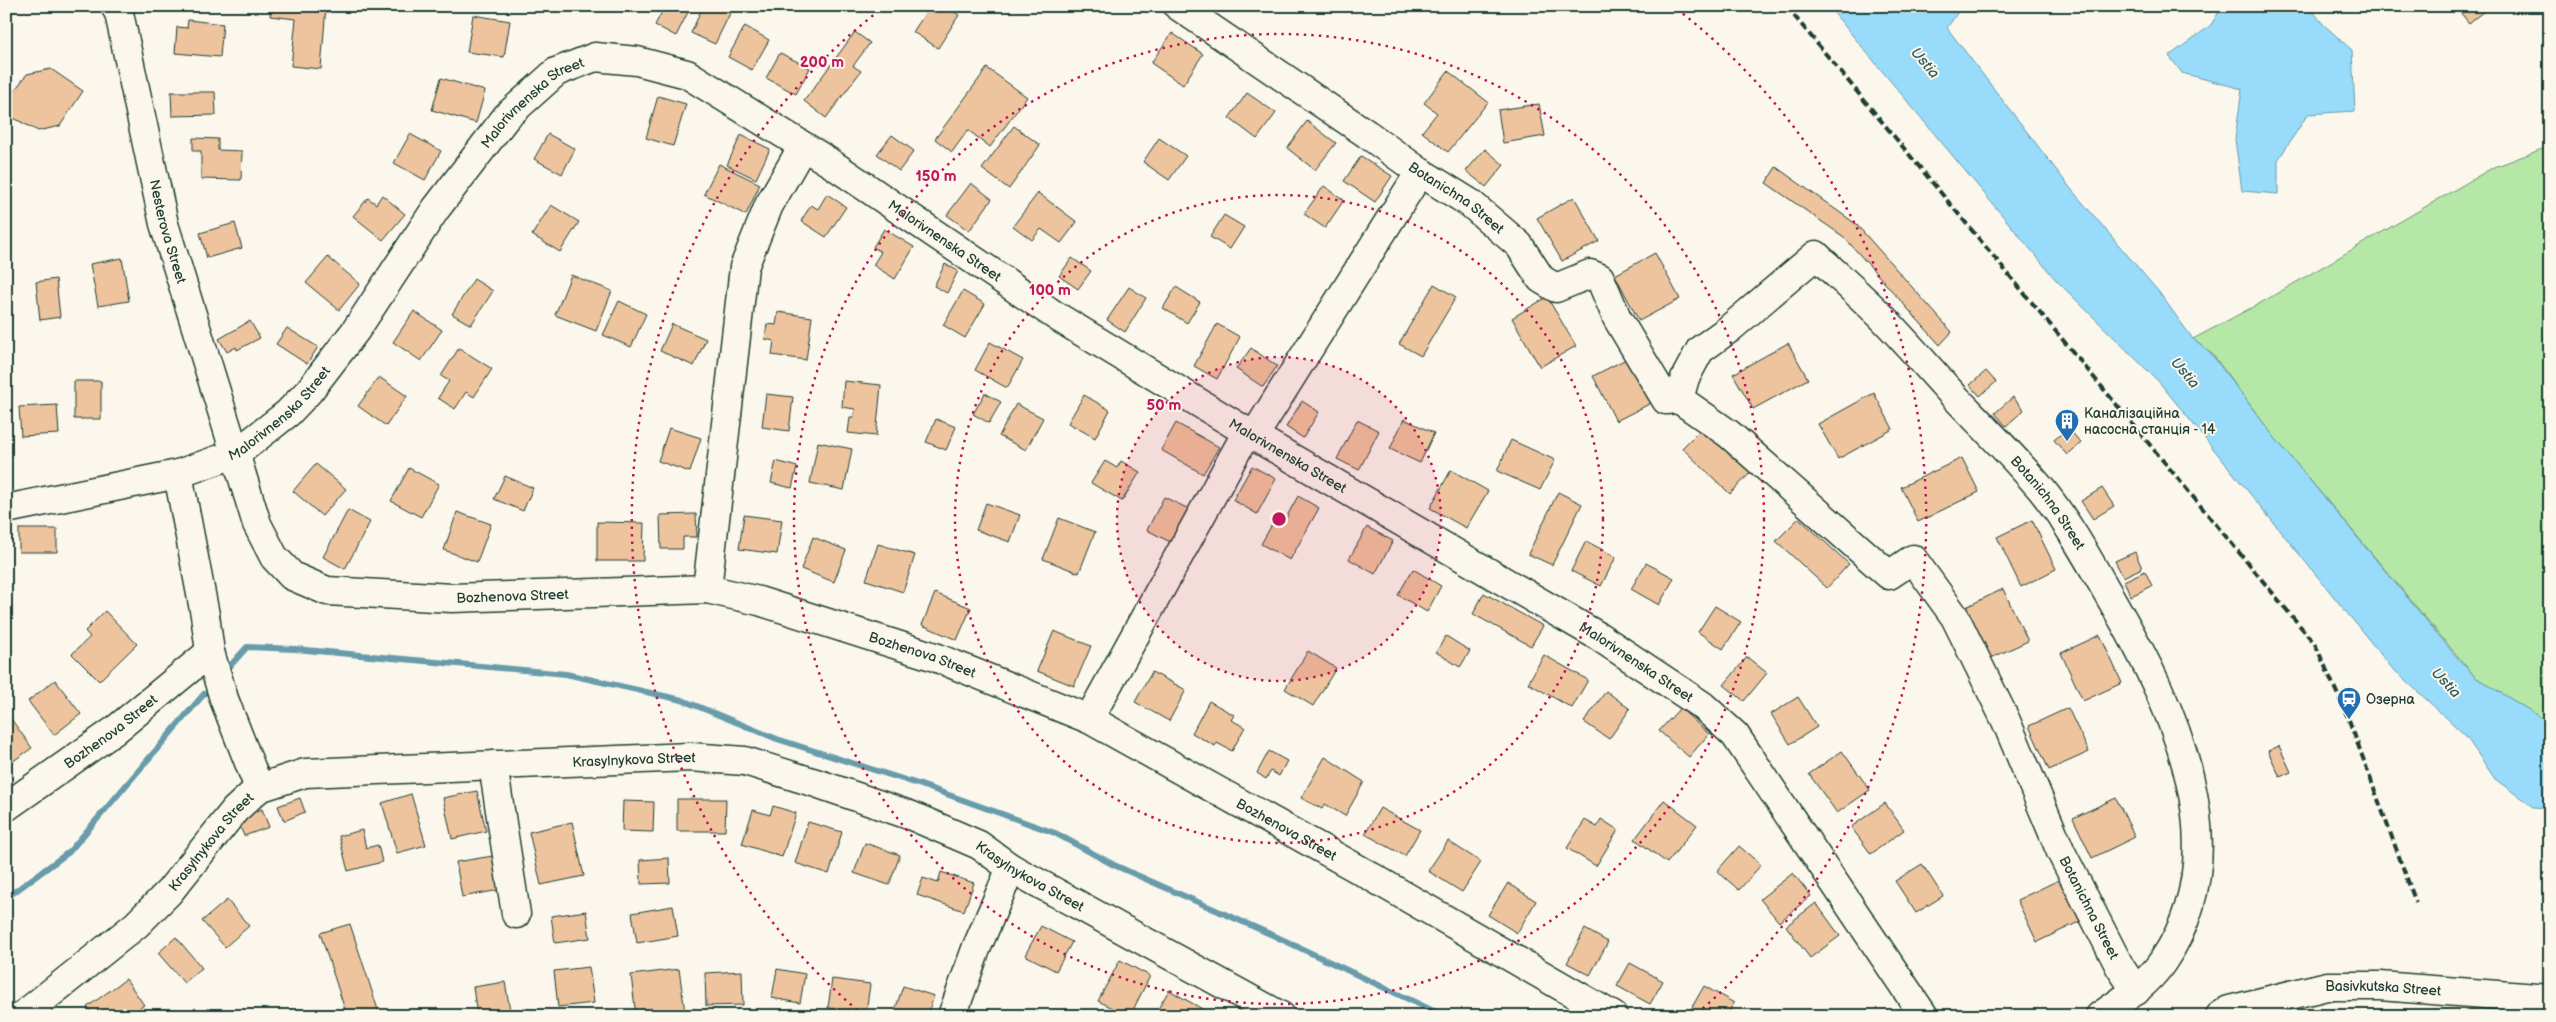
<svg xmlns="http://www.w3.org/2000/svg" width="2556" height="1022" viewBox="0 0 2556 1022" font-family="'Balsamiq Sans',sans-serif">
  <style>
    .green { fill: #b5e7a7; stroke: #6a926e }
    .water { fill: #99dbfb; stroke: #689cab }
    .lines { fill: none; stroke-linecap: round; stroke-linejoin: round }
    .stream { stroke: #689cab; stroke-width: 6 }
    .building { fill: #edc49d; stroke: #1f3d34 }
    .minor-casing { stroke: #1f3d34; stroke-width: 31 }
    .major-casing { stroke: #1f3d34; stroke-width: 31 }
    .minor { stroke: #fbf7ec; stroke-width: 28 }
    .major { stroke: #fbf7ec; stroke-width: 28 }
    .rail { stroke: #1f3d34; stroke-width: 4; stroke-dasharray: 8 4; stroke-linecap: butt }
    .ring { fill: none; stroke: #c2185b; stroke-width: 2.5; stroke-dasharray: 2.5 5 }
    .labels { text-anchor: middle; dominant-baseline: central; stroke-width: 4; stroke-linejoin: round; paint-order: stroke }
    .street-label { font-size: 14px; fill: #1f3d34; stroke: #fbf7ec }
    .poi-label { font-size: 14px; fill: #1f3d34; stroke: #fbf7ec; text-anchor: start }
    .water-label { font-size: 15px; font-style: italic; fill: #375d5c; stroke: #fbf7ec }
    .centre { fill: #c2185b; stroke: #fbf7ec; stroke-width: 2.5 }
    .ring-label { font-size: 15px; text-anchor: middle; font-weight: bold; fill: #c2185b; stroke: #fbf7ec; stroke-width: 4; stroke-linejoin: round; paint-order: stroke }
  </style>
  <rect width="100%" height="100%" fill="#fbf7ec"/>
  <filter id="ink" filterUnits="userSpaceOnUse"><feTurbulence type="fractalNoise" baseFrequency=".02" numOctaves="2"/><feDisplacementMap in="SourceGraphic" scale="10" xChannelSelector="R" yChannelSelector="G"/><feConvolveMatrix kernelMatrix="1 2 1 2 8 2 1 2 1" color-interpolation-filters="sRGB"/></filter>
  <g filter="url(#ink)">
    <!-- green -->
    <path class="green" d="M2542,149L2550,152V723L2475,677L2274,437L2213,355L2193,339L2264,301L2492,168Z"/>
    <!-- water -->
    <path class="water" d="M1828,6H1962L1947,28L2071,189L2158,291L2193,339L2212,355L2274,437L2455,655L2475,677L2550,723V808L2533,807L2495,779L2465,735L2391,667L2159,382L2056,280Z
      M2223,6H2309L2323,24L2352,50L2355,111L2308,114L2278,160V194L2242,191L2235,139L2242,89L2182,73L2169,56L2210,26Z"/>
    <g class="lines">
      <!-- stream -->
      <path class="stream" d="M230,666L247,647L295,649L566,674L682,700L777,739L921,785L1055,833L1114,865L1277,937L1444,1016
        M6,898L69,852L204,694"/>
    </g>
    <!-- building -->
    <path class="building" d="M271,6H326L321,69L291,66L296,19L270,16Z
      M665,6H691L676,36L655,25Z
      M703,6L733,7L715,44L691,33Z
      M930,6H945L959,15L938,48L913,32Z
      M2455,6H2488L2489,7L2469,23Z
      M473,15L510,21L504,57L467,52Z
      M188,20L223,24L220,57L175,53L177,27L187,28Z
      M745,26L769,40L752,70L728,57Z
      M855,32L870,43L853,66L861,71L826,118L804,101Z
      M1172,33L1203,54L1183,85L1151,63Z
      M780,53L810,68L796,94L766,78Z
      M987,68L1027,97L990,147L968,130L952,152L935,139Z
      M51,69L83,91L60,126L38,131L6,114V102L27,74Z
      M1448,71L1488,102L1448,152L1422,132L1437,113L1424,103Z
      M441,78L485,91L476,123L432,110Z
      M171,92H215L216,115L172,116Z
      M1247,93L1276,113L1257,139L1229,118Z
      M658,96L686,104L673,146L646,138Z
      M1539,104L1545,136L1503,143L1498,110Z
      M1307,121L1336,143L1315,170L1287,148Z
      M1014,126L1040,145L1009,189L982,169Z
      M410,134L441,151L425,180L394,163Z
      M548,134L575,149L562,174L534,159Z
      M741,135L770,149L756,179L727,165Z
      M892,135L914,151L899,171L877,154Z
      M193,138L218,139V150L242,151L241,180L201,179V151H193Z
      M1159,138L1186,156L1169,180L1143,162Z
      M1485,149L1504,165L1486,187L1466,171Z
      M1361,156L1392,176L1375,202L1344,181Z
      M719,164L760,184L746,215L704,194Z
      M1776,167L1856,224L1952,332L1940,345L1844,237L1766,183Z
      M971,183L992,199L969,231L947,215Z
      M1324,186L1344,200L1325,228L1304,214Z
      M1038,193L1077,222L1061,243L1041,229L1032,240L1013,226Z
      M827,194L846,207L826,237L801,221L811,205L818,209Z
      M382,195L405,214L383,240L353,216L368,198L376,204Z
      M1574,197L1599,241L1562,261L1537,218Z
      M551,205L579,222L560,252L532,235Z
      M1224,215L1244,227L1230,249L1210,237Z
      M235,223L242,248L207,258L200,233Z
      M884,229L914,247L895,279L873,265L881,252L873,247Z
      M1655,253L1680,299L1639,321L1615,275Z
      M328,257L360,284L339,310L306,283Z
      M122,258L129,301L98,306L90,264Z
      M1072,258L1091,271L1078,289L1059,276Z
      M945,264L958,271L947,293L934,286Z
      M571,275L612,291L596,331L555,315Z
      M56,279L60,317L40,320L36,282Z
      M474,279L493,291L471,325L452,314Z
      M1434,284L1456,297L1421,356L1399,344Z
      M1129,287L1146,298L1125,332L1107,320Z
      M1176,287L1200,302L1187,323L1163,308Z
      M963,291L985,304L965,338L943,325Z
      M1547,297L1576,346L1540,367L1512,318Z
      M619,301L646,314L631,347L603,335Z
      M414,311L442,330L421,361L393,342Z
      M778,312L812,317L806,360L772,355L774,341L765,339L767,324L776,325Z
      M250,321L260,338L237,350L236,347L227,352L219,339Z
      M672,324L706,339L694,366L660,351Z
      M1217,324L1240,337L1217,379L1194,366Z
      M287,328L318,347L307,364L276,344Z
      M990,342L1023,360L1007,388L975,370Z
      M1788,343L1808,379L1753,409L1733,374Z
      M459,348L492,369L474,397L466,392L455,409L438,398L449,381L441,376Z
      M1251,348L1277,366L1263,387L1236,369Z
      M1632,356L1655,401L1616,421L1593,376Z
      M1986,371L1996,382L1980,396L1970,385Z
      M379,377L407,396L386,426L358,406Z
      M74,381H101V419H74Z
      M844,381L881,385L876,436L848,433L850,417H854L855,409L842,407Z
      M985,393L1001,402L989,423L973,414Z
      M1874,393L1893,429L1838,459L1818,424Z
      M766,394L793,397L789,431L762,427Z
      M1084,395L1110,410L1095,438L1068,423Z
      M2013,397L2024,410L2006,426L1995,413Z
      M1302,401L1319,412L1303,438L1286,427Z
      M1016,404L1043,418L1026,450L999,436Z
      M57,405L59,434L21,436L19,407Z
      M936,419L956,427L946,450L926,442Z
      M1404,419L1434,433L1420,463L1390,449Z
      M1357,420L1379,431L1359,470L1337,459Z
      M1176,423L1219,447L1203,474L1161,450Z
      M1707,423L1754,469L1730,494L1682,448Z
      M669,428L701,438L690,472L658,461Z
      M2068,428L2081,443L2067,455L2054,440Z
      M1511,440L1555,460L1540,490L1497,471Z
      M818,442L852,449L844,490L810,483Z
      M1962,458L1979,492L1918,522L1901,487Z
      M776,461L797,467L792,488L771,483Z
      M1105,461L1117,468L1121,461L1140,472L1122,501L1091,483Z
      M316,464L346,489L322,516L293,491Z
      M1252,466L1276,479L1257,514L1233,500Z
      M409,468L439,484L421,517L391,501Z
      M1451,470L1488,491L1466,528L1430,508Z
      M505,476L533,488L523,511L494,499Z
      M2102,488L2114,506L2093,519L2081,501Z
      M1558,492L1582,504L1552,565L1528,554Z
      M1298,496L1319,508L1290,560L1261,544L1278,514L1286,518Z
      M1164,497L1191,510L1174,544L1147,530Z
      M986,503L1020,515L1010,542L976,530Z
      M348,510L370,522L345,569L323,557Z
      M457,512L491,524L477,562L444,550Z
      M696,514L697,537H683V549H661L660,515Z
      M744,515L782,520L777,554L739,549Z
      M1059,518L1095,532L1079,573L1043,559Z
      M1799,518L1849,564L1827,588L1776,541Z
      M2032,520L2056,569L2021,587L1997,537Z
      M597,522L644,523L643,561H597Z
      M1367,527L1393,541L1375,574L1349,559Z
      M19,529H57V552H19Z
      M813,537L846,550L834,582L801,569Z
      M1586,541L1616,557L1601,586L1571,571Z
      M878,544L915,555L903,592L866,580Z
      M2135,552L2142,568L2123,577L2115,561Z
      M1646,563L1674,578L1659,605L1631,589Z
      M1413,569L1441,586L1427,612L1398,595Z
      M2145,571L2152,586L2131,596L2124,581Z
      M2003,589L2028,641L1989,659L1964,608Z
      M935,593L971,608L957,640L922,625Z
      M1484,593L1543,626L1531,646L1473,614Z
      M1715,606L1741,622L1723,649L1698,632Z
      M105,611L137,644L99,681L72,654L90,637L85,631Z
      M1054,631L1091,646L1074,686L1037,671Z
      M2100,635L2122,683L2083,701L2061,653Z
      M1446,636L1470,651L1460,667L1436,652Z
      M1308,651L1336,668L1313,706L1285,689Z
      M1544,655L1588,680L1572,708L1528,683Z
      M1747,657L1767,673L1744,701L1724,685Z
      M1152,672L1186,690L1169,721L1135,702Z
      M55,680L81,714L54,735L28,701Z
      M1606,691L1630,709L1609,739L1584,722Z
      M1798,697L1817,727L1790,744L1771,714Z
      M1209,701L1234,715L1231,720L1245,727L1232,751L1217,743L1215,746L1192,733Z
      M1680,708L1709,734L1689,757L1659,731Z
      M2068,708L2089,752L2049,770L2029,726Z
      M6,712L32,748L6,766Z
      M2279,746L2291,772L2280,777L2268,751Z
      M1269,751L1287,761L1279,776L1271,771L1266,779L1257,773Z
      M1842,751L1870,790L1837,813L1809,774Z
      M1325,757L1364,782L1345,816L1325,804L1322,809L1301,798Z
      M477,791L486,831L452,839L443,798Z
      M411,794L426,845L397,853L382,803Z
      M300,798L305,812L284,821L278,806Z
      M2116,798L2135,837L2092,858L2073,818Z
      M677,799H726L725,831H677Z
      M1664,800L1697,825L1667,863L1635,839Z
      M623,801L654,802L653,832L622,831Z
      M1885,803L1904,830L1871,854L1851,827Z
      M773,806L796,813L782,857L742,844L753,810L770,815Z
      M1380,808L1420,830L1405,856L1365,834Z
      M262,809L269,827L244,836L237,819Z
      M1601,819L1618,830L1596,866L1567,848L1585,820L1597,827Z
      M572,822L584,876L541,885L529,832Z
      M808,822L842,832L829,874L795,863Z
      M362,830L366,848L378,845L382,862L348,871L339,836Z
      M1448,841L1481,862L1462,892L1428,871Z
      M865,843L900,855L889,885L854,873Z
      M1739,846L1761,865L1739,890L1717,871Z
      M493,856L499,890L462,897L456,862Z
      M669,858L670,883L641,884L640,860Z
      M1922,864L1943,896L1916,913L1895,881Z
      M941,872L974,883L964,911L917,895L923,878L938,883Z
      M1793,873L1811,896L1779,922L1760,899Z
      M2063,878L2083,920L2037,942L2017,900Z
      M1508,883L1536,901L1517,933L1488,915Z
      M227,900L249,926L225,947L202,921Z
      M1816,903L1840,936L1810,958L1786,926Z
      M673,906L678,936L637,943L632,913Z
      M586,911L590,938L555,943L551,916Z
      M350,924L380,1016H347L320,933Z
      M1041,926L1072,942L1056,971L1025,955Z
      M1585,929L1608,942L1590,975L1567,963Z
      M176,937L202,968L184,983L158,953Z
      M1120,960L1150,976L1130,1016L1098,1001Z
      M1630,963L1663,981L1650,1004L1617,986Z
      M589,967L594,1003L558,1007L554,971Z
      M679,969L685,1012L636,1016L631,975Z
      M777,969L805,974L800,1003L772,998Z
      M742,971L743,1005L706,1006L705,973Z
      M126,979L144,1005L128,1016H93L87,1007Z
      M832,979L870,984L866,1013L828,1008Z
      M505,982L511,1016H477L473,987Z
      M903,986L934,996L927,1016H893Z
      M1704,986L1734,1003L1727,1016H1687Z
      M1169,990L1204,1010L1201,1016H1154Z"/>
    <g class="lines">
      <defs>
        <g id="minor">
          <path id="s1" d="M115,6L119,13L164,224L257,524L274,557L292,576L327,591L452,598L707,589L759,601L935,657L1089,719L1358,869L1613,1016"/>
          <path id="s2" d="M1178,6L1367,134L1420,172L1470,203L1519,245L1541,279L1556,288L1590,274L1600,278L1617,318L1666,400L1679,399L1685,378L1700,350L1729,329L1816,255C1839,277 1862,297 1884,319C1909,345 1932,372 1956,398C1985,428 2015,458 2042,490C2070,525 2092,566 2114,604C2174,708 2240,849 2163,961C2147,985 2123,1000 2100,1016"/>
          <path id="s3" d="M1679,399L1729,434L1889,575L1913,559L1955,617L2006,721L2061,852L2120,967L2136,991"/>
          <path d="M1254,436L1420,172"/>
          <path d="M178,474L205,615L210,652L224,699L259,788"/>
          <path id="s4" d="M6,509L178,474L237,453L288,413L309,391L356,330L435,210L507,116L556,72L595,57L637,61L687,74L829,162L1056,316L1247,432L1598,636L1703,706L1735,735L1924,1016"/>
          <path d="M707,589L744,267L769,205L803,146"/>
          <path d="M1089,719L1247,432"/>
          <path d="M493,765L516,914"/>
          <path id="s5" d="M6,807L114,731L210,652"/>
          <path id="s6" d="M22,1016L136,925L169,892L235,810L259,788L305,773L690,757L745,761L819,784L912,816L979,845L1011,868L1281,1016"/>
          <path d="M952,1016L976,949L1011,868"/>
        </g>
        <g id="major">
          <path id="s7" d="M2220,1016L2229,1010L2327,986H2380L2550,999"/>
        </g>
      </defs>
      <!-- minor casing -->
      <use href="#minor" class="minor-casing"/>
      <!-- major casing -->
      <use href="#major" class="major-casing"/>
      <!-- minor -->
      <use href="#minor" class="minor"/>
      <!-- major -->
      <use href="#major" class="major"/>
      <!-- rail -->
      <path class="rail" d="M1786,6L2315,644L2349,720L2416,903"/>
    </g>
  </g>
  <!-- distance rings -->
  <circle cx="1279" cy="519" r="162" fill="#c2185b" fill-opacity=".12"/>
  <g class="ring">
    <circle cx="1279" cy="519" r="162"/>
    <circle cx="1279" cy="519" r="324"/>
    <circle cx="1279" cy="519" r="485"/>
    <path d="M863 1015A647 647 0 0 1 881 9M1677 9A647 647 0 0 1 1695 1015"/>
  </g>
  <!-- icons -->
  <defs>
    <symbol id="building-pin" viewBox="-11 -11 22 30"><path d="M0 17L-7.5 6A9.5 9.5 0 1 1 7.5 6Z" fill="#1f6fb2" stroke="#fbf7ec"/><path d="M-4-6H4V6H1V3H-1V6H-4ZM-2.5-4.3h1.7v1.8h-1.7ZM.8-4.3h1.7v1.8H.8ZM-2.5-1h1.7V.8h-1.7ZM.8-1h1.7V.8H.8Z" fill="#fff"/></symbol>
    <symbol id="station-pin" viewBox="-11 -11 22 30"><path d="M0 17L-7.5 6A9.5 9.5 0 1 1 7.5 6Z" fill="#1f6fb2" stroke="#fbf7ec"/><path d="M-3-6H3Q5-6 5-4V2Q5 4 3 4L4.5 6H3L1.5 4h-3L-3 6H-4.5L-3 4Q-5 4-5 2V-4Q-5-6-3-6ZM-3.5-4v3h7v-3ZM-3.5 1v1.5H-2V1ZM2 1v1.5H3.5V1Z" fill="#fff"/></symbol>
  </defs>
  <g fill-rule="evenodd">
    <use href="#building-pin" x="2053" y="407" width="28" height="38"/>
    <use href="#station-pin" x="2335" y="685" width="28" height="38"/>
  </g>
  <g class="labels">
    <!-- street labels -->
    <g class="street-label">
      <text stroke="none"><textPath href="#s4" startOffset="701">Malorivnenska Street</textPath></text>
      <text stroke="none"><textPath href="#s2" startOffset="338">Botanichna Street</textPath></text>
      <text stroke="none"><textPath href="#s1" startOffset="232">Nesterova Street</textPath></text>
      <text stroke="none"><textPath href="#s4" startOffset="1181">Malorivnenska Street</textPath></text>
      <text stroke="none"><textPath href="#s4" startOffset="296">Malorivnenska Street</textPath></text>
      <text stroke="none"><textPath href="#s4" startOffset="1586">Malorivnenska Street</textPath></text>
      <text stroke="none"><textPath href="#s2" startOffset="1218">Botanichna Street</textPath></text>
      <text stroke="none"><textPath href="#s1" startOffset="825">Bozhenova Street</textPath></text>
      <text stroke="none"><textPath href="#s1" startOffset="1245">Bozhenova Street</textPath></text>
      <text stroke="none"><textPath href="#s4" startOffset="1991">Malorivnenska Street</textPath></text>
      <text stroke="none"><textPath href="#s5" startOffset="129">Bozhenova Street</textPath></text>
      <text stroke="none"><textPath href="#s6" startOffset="708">Krasylnykova Street</textPath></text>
      <text stroke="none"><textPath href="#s1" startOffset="1650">Bozhenova Street</textPath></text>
      <text stroke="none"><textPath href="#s6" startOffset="258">Krasylnykova Street</textPath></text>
      <text stroke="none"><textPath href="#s6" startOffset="1128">Krasylnykova Street</textPath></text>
      <text stroke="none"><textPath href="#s3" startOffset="695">Botanichna Street</textPath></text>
      <text stroke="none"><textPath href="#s7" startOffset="168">Basivkutska Street</textPath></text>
    </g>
    <!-- poi labels -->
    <g class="poi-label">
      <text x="2084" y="413">Каналізаційна<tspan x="2084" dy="16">насосна станція - 14</tspan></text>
      <text x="2366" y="699">Озерна</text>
    </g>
    <!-- water labels -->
    <g class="water-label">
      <text transform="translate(1925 63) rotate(50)">Ustia</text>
      <text transform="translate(2185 373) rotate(50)">Ustia</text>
      <text transform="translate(2446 683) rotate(47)">Ustia</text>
    </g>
  </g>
  <circle cx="1279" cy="519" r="8" class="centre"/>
  <g class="ring-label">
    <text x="822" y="67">200 m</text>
    <text x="936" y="181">150 m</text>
    <text x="1050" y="295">100 m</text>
    <text x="1164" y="410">50 m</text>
  </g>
  <!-- margin -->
  <rect width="2556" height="1022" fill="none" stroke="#fbf7ec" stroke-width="25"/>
  <rect x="12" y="12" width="2531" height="997" fill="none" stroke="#1f3d34" stroke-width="2" filter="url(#ink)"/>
</svg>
